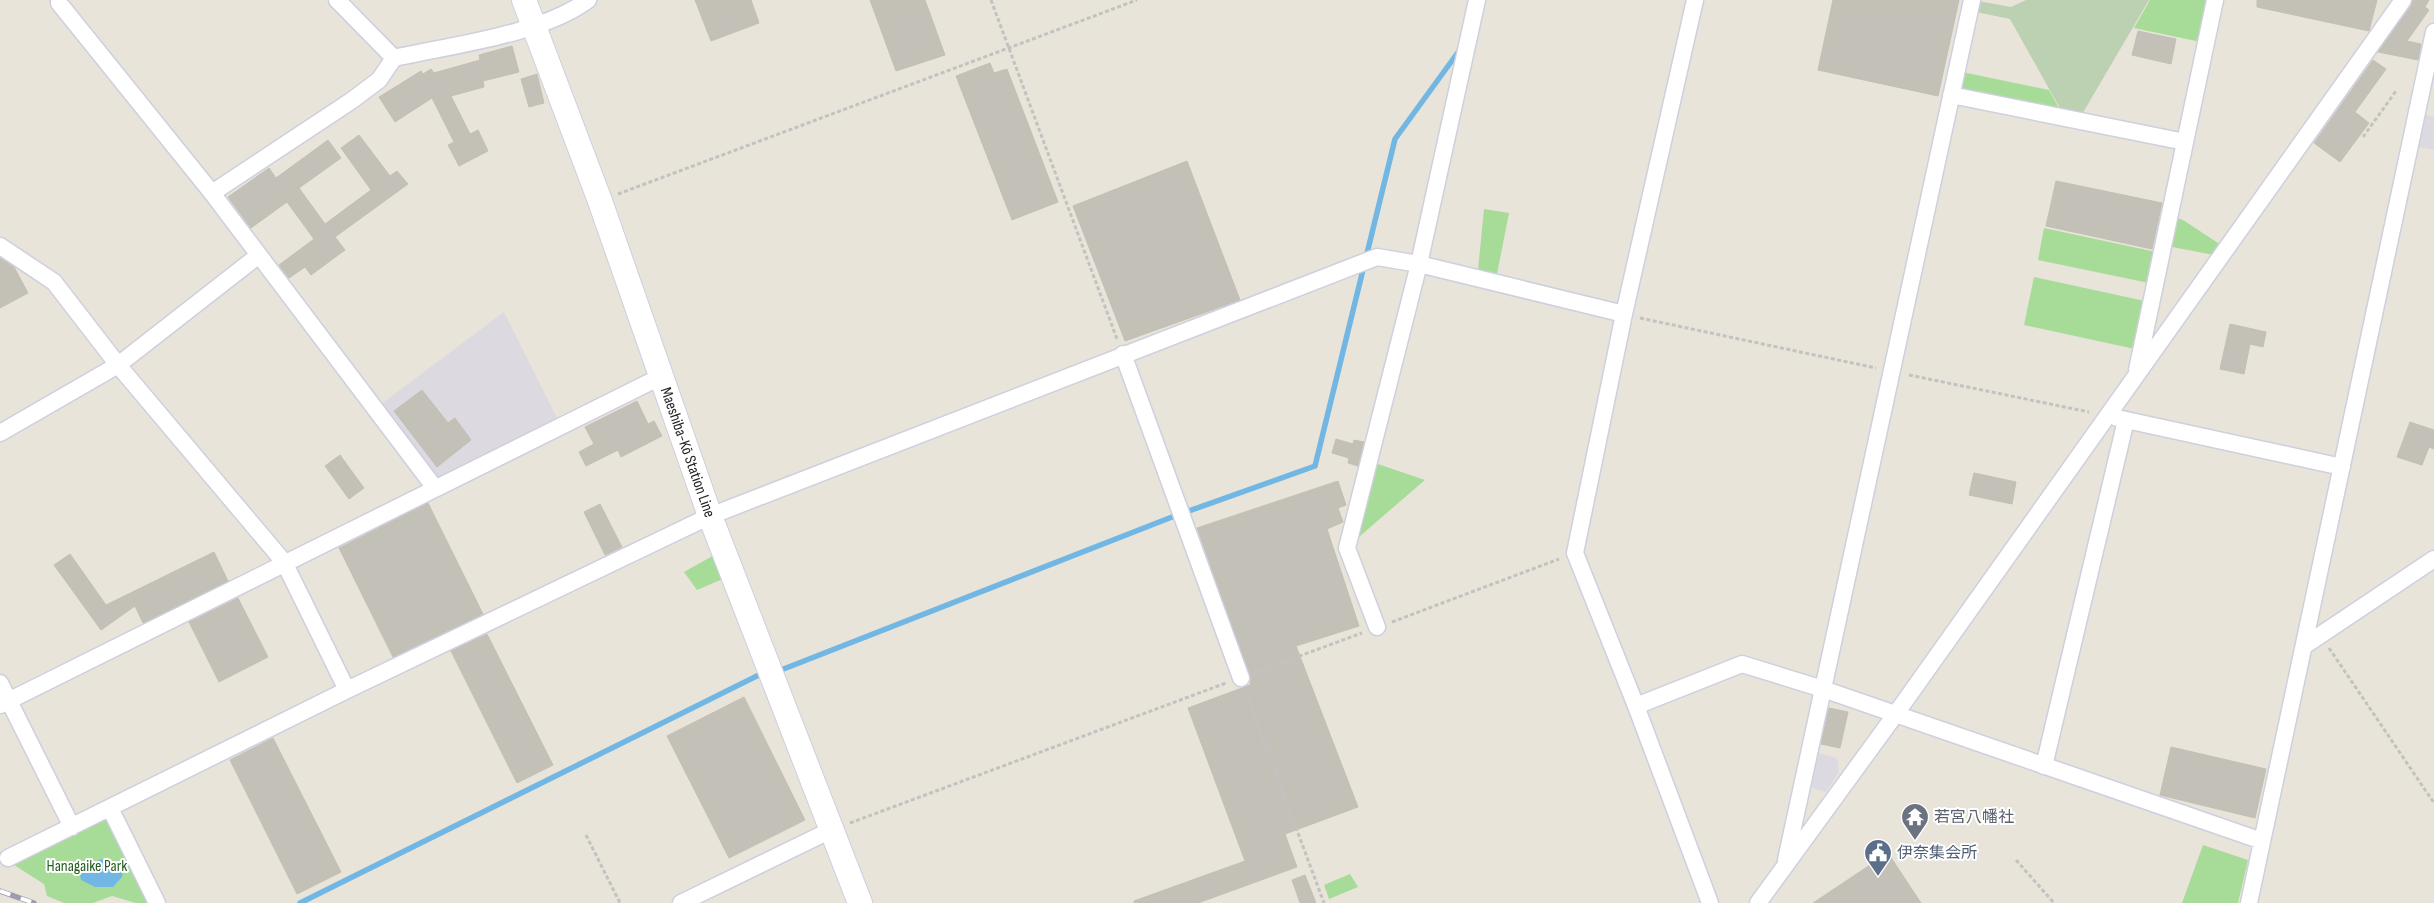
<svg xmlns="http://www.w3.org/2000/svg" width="2434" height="903" viewBox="0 0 2434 903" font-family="'Sofia Sans Condensed','Noto Sans JP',sans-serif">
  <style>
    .industrial { fill: #dcd9e1 }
    .green { fill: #a6dc98 }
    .cemetery { fill: #bcd1b1 }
    .water { fill: #72b7e4 }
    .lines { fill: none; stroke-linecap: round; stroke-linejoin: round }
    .stream { stroke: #72b7e4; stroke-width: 5.5 }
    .building { fill: #c3c0b8; stroke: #c3bfb3 }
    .street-casing { stroke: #cecfdf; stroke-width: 19 }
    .secondary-casing { stroke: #cecfdf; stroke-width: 26 }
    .path { stroke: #c2c2c2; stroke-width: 3; stroke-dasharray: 4 2.5; stroke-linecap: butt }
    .street { stroke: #fff; stroke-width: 16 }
    .secondary { stroke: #fff; stroke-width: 24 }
    .rail-casing { stroke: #9c9db0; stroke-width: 5.5 }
    .rail { stroke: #fff; stroke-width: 4; stroke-dasharray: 11; stroke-linecap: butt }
    .labels { text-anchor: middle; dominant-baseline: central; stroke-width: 4; stroke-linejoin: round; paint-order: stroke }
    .street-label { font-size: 16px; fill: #262626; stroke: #fff }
    .worship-label { font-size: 16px; fill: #5b616d; stroke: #fff; text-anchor: start }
    .service-label { font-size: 16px; fill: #4e5e75; stroke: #fff; text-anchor: start }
    .park-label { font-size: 16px; fill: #235c1e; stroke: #fff }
  </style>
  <rect width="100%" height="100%" fill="#e8e4d9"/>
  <!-- industrial -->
  <path class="industrial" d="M2426,115L2434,117V150L2419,147Z
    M504,312L558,420L437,480L380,405Z
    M1817,753L1837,758L1839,772L1826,792L1809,787Z"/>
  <!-- green -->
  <path class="green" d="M2150,0H2210L2201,42L2134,28Z
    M1962,72L2049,90L2061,112L1959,90Z
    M1484,209L1509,213L1497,274L1478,270Z
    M2173,217L2183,220L2221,245L2214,255L2167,246Z
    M2044,228L2156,252L2149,283L2038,260Z
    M2034,277L2145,301L2135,349L2024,325Z
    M1372,462L1425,480L1353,542Z
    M716,554L725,578L697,590L684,572Z
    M101,818L111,824L148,903H136L112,896L93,903H64L47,896L44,884L11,863Z
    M2203,845L2248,860L2238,903H2182Z
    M1350,874L1358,887L1329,899L1324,885Z"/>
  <!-- cemetery -->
  <path class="cemetery" d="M2026,0H2149L2081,116L2062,112L2010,19L1976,12L1978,1L2011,7Z"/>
  <!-- water -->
  <path class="water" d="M102,859L123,869L122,877L113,887H95L81,880L80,875L88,864Z"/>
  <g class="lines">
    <!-- stream -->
    <path class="stream" d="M781,670L1172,517L1315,466L1395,139L1459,51
      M300,903L765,672"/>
  </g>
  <!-- building -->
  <path class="building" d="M695,0H751L759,23L711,41Z
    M870,0H925L945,55L896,71Z
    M1833,0H1959L1938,96L1818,70Z
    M2257,0H2377L2369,31L2257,7Z
    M2413,0H2429L2425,7L2429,10L2407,41L2421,44L2418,60L2378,52L2411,6Z
    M2138,31L2176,39L2171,64L2132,55Z
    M512,46L519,72L483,81L484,87L451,96L470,134L478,130L488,151L459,166L448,145L454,142L432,98L395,122L379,97L421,71L423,74L431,69L434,73L480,60L479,55Z
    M2373,60L2386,69L2355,112L2369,123L2340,162L2314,143Z
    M990,63L994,73L1007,69L1058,202L1012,220L956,76Z
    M537,74L544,103L529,107L521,79Z
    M359,135L390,176L397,171L408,184L335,237L345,250L311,275L305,267L289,278L279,265L314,239L287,202L251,228L228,197L269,168L276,178L328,140L341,158L299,188L325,224L371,190L341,148Z
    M1187,161L1240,300L1125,341L1073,206Z
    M2056,181L2162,203L2152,249L2046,226Z
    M0,258L14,267L28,293L0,308Z
    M2230,324L2266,332L2263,347L2250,344L2244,374L2220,369Z
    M422,390L448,423L455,418L471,440L437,467L394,411Z
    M637,401L648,424L654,421L662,436L621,457L618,450L586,466L579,452L594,444L585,427Z
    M2410,422L2434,430V449L2429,447L2422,465L2397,457Z
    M1336,439L1353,444L1354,440L1364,442L1358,466L1348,463L1349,458L1332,453Z
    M340,455L364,488L349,499L325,466Z
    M1974,473L2016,482L2012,504L1969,495Z
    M1338,481L1346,505L1338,508L1343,522L1327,529L1359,626L1296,646L1358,807L1285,834L1297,867L1198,903H1134V901L1245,861L1188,708L1250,685L1251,679L1197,528Z
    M428,503L483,614L393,657L339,548Z
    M600,504L622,547L605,555L584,512Z
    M214,552L228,581L143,623L135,606L101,630L54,565L70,554L106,605Z
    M238,598L268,657L219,682L189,622Z
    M487,634L553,765L517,783L451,651Z
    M744,697L805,820L729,858L667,736Z
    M1829,708L1848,712L1840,748L1821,744Z
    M273,738L341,872L297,894L230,760Z
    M2171,747L2266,769L2255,818L2160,795Z
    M1888,853L1921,903H1813Z
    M1305,875L1316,903H1300L1292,880Z"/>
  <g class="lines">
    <defs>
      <path id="street" d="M59,0V3L212,193L435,488
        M337,0L394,58
        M1695,0L1624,314L1575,553L1636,706L1710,903
        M1951,95L2185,142
        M212,193L351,101L379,80L394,58C452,45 540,35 588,0
        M0,246L54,282L118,365L284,562L347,690
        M1123,354L1241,678
        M2137,370L2215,0
        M2117,418L2342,467
        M0,433L118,365L259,255
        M1377,627L1347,548L1419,264L1477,0
        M2304,646L2434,559
        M0,683L72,827
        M0,705L662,376
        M1636,706L1742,664L1823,689L2262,841
        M2044,766L2126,420
        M110,808L157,903
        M8,858L347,690L710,516L1377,257L1419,264L1624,314
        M1786,860L1972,0
        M681,903L831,830
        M1758,903L1895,715L2403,0
        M2249,903L2434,32"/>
      <g id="secondary">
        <path id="s1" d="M524,0L600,201L710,516L860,903"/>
      </g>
    </defs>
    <!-- street casing -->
    <use href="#street" class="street-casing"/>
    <!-- secondary casing -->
    <use href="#secondary" class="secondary-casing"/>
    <!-- path -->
    <path class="path" d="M991,0L1117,339
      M2363,137L2396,91
      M618,194L1137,0
      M1640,318L1876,368
      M1909,375L2089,412
      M1392,622L1559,559
      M2329,648L2434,803
      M1256,672L1362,633
      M1246,693L1324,903
      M850,823L1226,683
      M586,835L620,903
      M2016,860L2054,903"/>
    <!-- street -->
    <use href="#street" class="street"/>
    <!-- secondary -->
    <use href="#secondary" class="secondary"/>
    <defs>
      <path id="rail" d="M0,891L34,903"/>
    </defs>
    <!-- rail casing -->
    <use href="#rail" class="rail-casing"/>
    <!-- rail -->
    <use href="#rail" class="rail"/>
  </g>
  <!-- icons -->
  <defs>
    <symbol id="temple-pin" viewBox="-11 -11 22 30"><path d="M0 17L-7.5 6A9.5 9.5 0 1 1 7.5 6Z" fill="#6b7280" stroke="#fff"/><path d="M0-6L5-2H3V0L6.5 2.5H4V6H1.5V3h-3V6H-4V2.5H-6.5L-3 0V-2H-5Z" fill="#fff"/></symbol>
    <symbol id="civic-pin" viewBox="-11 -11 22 30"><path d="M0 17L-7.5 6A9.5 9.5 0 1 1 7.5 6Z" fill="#5c6f8a" stroke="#fff"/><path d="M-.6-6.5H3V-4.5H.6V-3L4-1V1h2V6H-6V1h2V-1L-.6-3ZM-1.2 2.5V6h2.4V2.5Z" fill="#fff"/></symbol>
  </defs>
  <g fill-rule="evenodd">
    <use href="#temple-pin" x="1899" y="801" width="32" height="43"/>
    <use href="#civic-pin" x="1862" y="837" width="32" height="43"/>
  </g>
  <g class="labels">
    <!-- street labels -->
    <g class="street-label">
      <text stroke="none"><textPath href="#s1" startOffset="481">Maeshiba-Kō Station Line</textPath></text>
    </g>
    <!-- worship labels -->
    <g class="worship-label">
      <text x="1934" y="817">若宮八幡社</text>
    </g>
    <!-- service labels -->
    <g class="service-label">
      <text x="1897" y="853">伊奈集会所</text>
    </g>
    <!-- park labels -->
    <g class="park-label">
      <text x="87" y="866">Hanagaike Park</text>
    </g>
  </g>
</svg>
